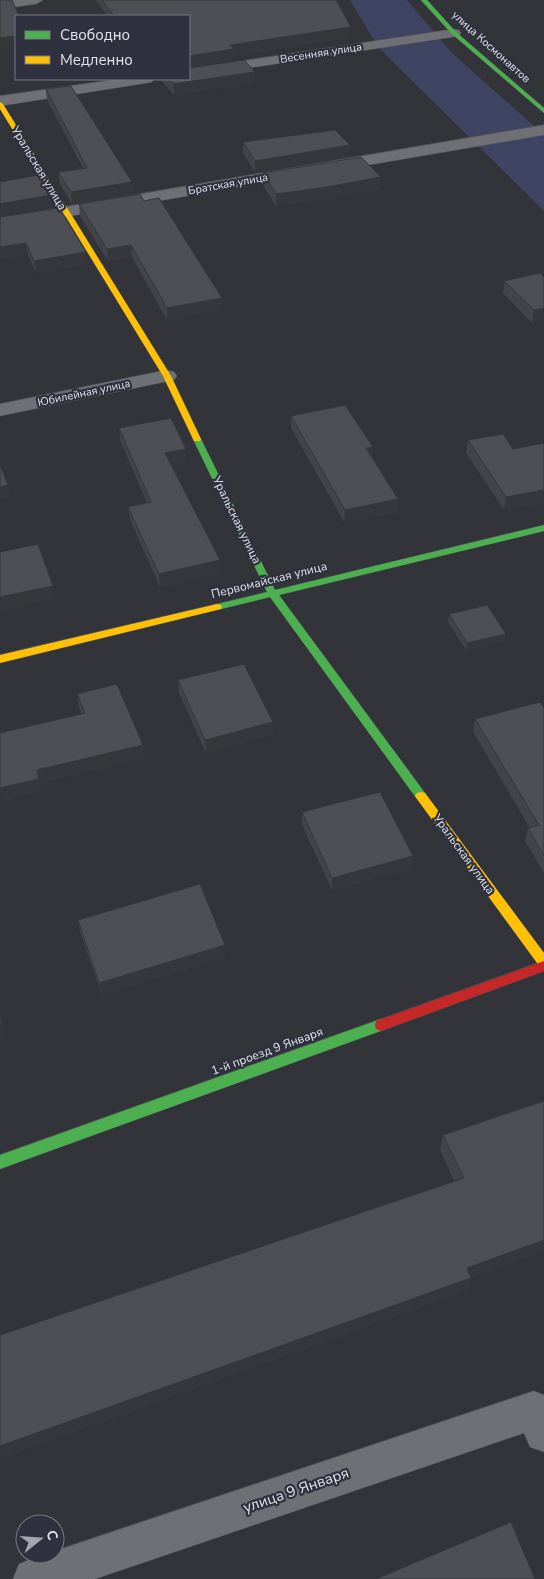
<svg xmlns="http://www.w3.org/2000/svg" width="544" height="1579" viewBox="0 0 544 1579" font-family="'Nunito Sans',sans-serif">
  <style>
    .green { fill: #3f4462 }
    .lines { fill: none; stroke-linecap: round; stroke-linejoin: round }
    .street-casing { stroke: #4f5156; stroke-width: 1 }
    .fast-casing { stroke: #4f5156; stroke-width: 1 }
    .slow-casing { stroke: #4f5156; stroke-width: 1 }
    .jam-casing { stroke: #4f5156; stroke-width: 1 }
    .street { fill: #6e7075; fill-rule: evenodd }
    .fast { fill: #4caf50; fill-rule: evenodd }
    .slow { fill: #ffc107; fill-rule: evenodd }
    .jam { fill: #c62828; fill-rule: evenodd }
    .wall { fill: #424448 }
    .shaded-wall { fill: #36373b }
    .building { fill: #4d4f54; stroke: #36373b }
    .labels { text-anchor: middle; dominant-baseline: central; stroke-width: 4.5; stroke-linejoin: round; paint-order: stroke }
    .far-street-label { font-size: 11px; fill: #e2e4ec; stroke: #2f323e }
    .street-label { font-size: 12px; fill: #e2e4ec; stroke: #2f323e }
    .near-street-label { font-size: 15px; fill: #e2e4ec; stroke: #2f323e }
  </style>
  <rect width="100%" height="100%" fill="#32343a"/>
  <!-- green -->
  <path class="green" d="M350,0H407L453,54L544,135V211L378,47Z"/>
  <g class="lines">
    <defs>
      <path id="street" d="M7,0H43L36,4L0,9V1Z
        M454,29L459,30L461,33L459,36L189,77V69Z
        M119,79H154L152,82L147,83L0,106V96Z
        M544,125V135L0,228V218Z
        M167,370L174,372L177,376L174,380L0,416V404Z
        M534,1391L544,1395V1452L530,1447L524,1433L95,1579H13L19,1564C31,1559 42,1554 55,1554V1551Z"/>
      <path id="fast" d="M421,0H427L456,32L544,108V113L452,34Z
        M197,436L201,439L275,590L544,525V531L279,595L425,793L427,796L425,799H417L270,597L217,610L213,609L212,607L213,605L267,592L193,439Z
        M381,1019L386,1021L387,1025L386,1029L0,1169V1155Z"/>
      <path id="slow" d="M0,102L3,104L171,376L201,439L200,441H194L193,439L163,376L0,109Z
        M217,604L221,605L222,607L221,609L0,663V655Z
        M421,792L425,793L544,953V968L540,967L417,799L415,796L417,793Z"/>
      <path id="jam" d="M544,961V971L381,1031L376,1029L375,1025L376,1021Z"/>
    </defs>
    <!-- street casing -->
    <use href="#street" class="street-casing"/>
    <!-- fast casing -->
    <use href="#fast" class="fast-casing"/>
    <!-- slow casing -->
    <use href="#slow" class="slow-casing"/>
    <!-- jam casing -->
    <use href="#jam" class="jam-casing"/>
    <!-- street -->
    <use href="#street" class="street"/>
    <!-- fast -->
    <use href="#fast" class="fast"/>
    <!-- slow -->
    <use href="#slow" class="slow"/>
    <!-- jam -->
    <use href="#jam" class="jam"/>
  </g>
  <!-- wall -->
  <path class="wall" d="M96,0H336L351,37L234,56V60L189,67V16H107Z
    M255,72V83L174,95L160,79H189Z
    M46,89L132,182L133,193L72,204L60,184L58,172L83,168L47,100Z
    M243,142L349,156L255,172L243,153Z
    M263,173L380,189L320,200L276,206L263,185Z
    M79,204L222,310L167,320L132,257L108,261L80,216Z
    M0,217L87,264L36,273L28,255Z
    M544,277V320L532,323L503,293L504,281Z
    M291,416L373,458L398,499L397,512L344,522L291,428Z
    M119,428L186,449V462L171,465L220,560L221,573L160,587L130,520L128,507L147,503L120,440Z
    M468,440L513,449L544,443L504,510L466,453Z
    M449,614L504,641L466,650L448,622Z
    M178,680L273,722V735L206,753L179,693Z
    M77,694L144,758L40,783L42,791L3,801L0,789V733L82,714L79,707Z
    M544,708V873L525,841L528,828H530L473,732L475,719Z
    M302,812L413,856L412,868L332,890L302,825Z
    M78,920L225,957L102,995L80,932Z
    M544,1101L471,1278L467,1291L454,1181L440,1150L443,1135Z"/>
  <!-- shaded-wall -->
  <path class="shaded-wall" d="M351,27V37L234,56V60L189,67V56L230,45Z
    M16,36V47L0,49V38Z
    M255,72V83L174,95L173,84Z
    M2,115L4,127H0V116Z
    M350,145L349,156L255,172V161Z
    M381,177L380,189L320,200L276,206V194Z
    M132,182L133,193L72,204L71,192Z
    M51,195L52,207L0,216V204Z
    M26,243L28,255L0,260V247Z
    M131,245L132,257L108,261L107,249Z
    M86,252L87,264L36,273L34,261Z
    M222,298V310L167,320V308Z
    M544,308V320L532,323L534,310Z
    M373,447V459L366,448Z
    M186,449V462L166,466L165,453Z
    M8,485L10,498L0,500V487Z
    M544,490V503L504,510L506,497Z
    M398,499L397,512L344,522L345,510Z
    M220,560L221,573L160,587L159,574Z
    M53,586L55,599L0,611V597Z
    M506,634L504,641L466,650L467,643Z
    M273,722V735L206,753L205,740Z
    M143,745L144,758L40,783L42,791L3,801L0,788L37,770Z
    M413,856L412,868L332,890V878Z
    M225,945V957L102,995L99,983Z
    M0,1011L6,1035L0,1037Z
    M544,1240V1252L471,1278L467,1291L0,1459V1446L467,1268Z"/>
  <!-- building -->
  <path class="building" d="M0,0H12L19,16H16V36L0,38Z
    M102,0H336L351,27L230,45L234,49L189,56V16H114Z
    M244,60L255,72L173,84L169,79H189V68Z
    M71,86L132,182L71,192L58,172L87,168L46,89Z
    M335,130L350,145L255,161L243,142Z
    M361,157L381,177L321,188L276,194L263,173Z
    M38,175L51,195L0,204V182Z
    M140,194L144,201L159,198L222,298L167,308L131,245L107,249L79,204Z
    M59,208L86,252L34,261L26,243L0,247V217Z
    M540,273L544,277V308L534,310L504,281Z
    M345,405L373,447L366,448L398,499L345,510L291,416Z
    M171,418L186,449L165,453L220,560L159,574L128,507L151,502L119,428Z
    M503,434L513,449L544,443V490L506,497L468,440Z
    M0,464L8,485L0,487Z
    M38,544L53,586L0,597V552Z
    M487,605L506,634L467,643L449,614Z
    M244,664L273,722L205,740L178,680Z
    M117,684L143,745L37,770L39,779L0,788V733L85,713L77,694Z
    M540,702L544,708V856L528,828L539,825L475,719Z
    M380,792L413,856L332,878L302,812Z
    M200,884L225,945L99,983L78,920Z
    M0,1014L2,1024H0Z
    M544,1101V1240L467,1268L471,1278L0,1446V1335L464,1178L443,1135Z
    M511,1522L535,1579H376Z"/>
  <g class="labels">
    <!-- far-street labels -->
    <g class="far-street-label">
      <text transform="translate(491 47) rotate(42)">улица Космонавтов</text>
      <text transform="translate(321 53) rotate(-9)">Весенняя улица</text>
      <text transform="translate(228 184) rotate(-10)">Братская улица</text>
      <text transform="translate(84 393) rotate(-12)">Юбилейная улица</text>
    </g>
    <!-- street labels -->
    <g class="street-label">
      <text transform="translate(39 168) rotate(59)">Уральская улица</text>
      <text transform="translate(237 520) rotate(64)">Уральская улица</text>
      <text transform="translate(269 580) rotate(-14)">Первомайская улица</text>
      <text transform="translate(464 854) rotate(54)">Уральская улица</text>
      <text transform="translate(267 1051) rotate(-20)">1-й проезд 9 Января</text>
    </g>
    <!-- near-street labels -->
    <g class="near-street-label">
      <text transform="translate(296 1490) rotate(-19)">улица 9 Января</text>
    </g>
  </g>
  <!-- legend -->
  <rect x="15" y="15" width="175" height="65" fill="#2f323e" stroke="#777984"/>
  <rect x="25" y="31" width="25" height="8" fill="#4caf50" stroke="#777984"/>
  <text x="60" y="40" font-size="15" fill="#e2e4ec">Свободно</text>
  <rect x="25" y="56" width="25" height="8" fill="#ffc107" stroke="#777984"/>
  <text x="60" y="65" font-size="15" fill="#e2e4ec">Медленно</text>
  <!-- north arrow -->
  <g transform="translate(40 1539) rotate(73)"><circle r="24" fill="#2f323e" stroke="#777984"/>
  <path d="M0-4L9 19L0 12L-9 19Z" fill="#a4a6ae"/>
  <text y="-8" font-size="14" font-weight="bold" text-anchor="middle" fill="#e2e4ec">С</text>
  </g>
</svg>
